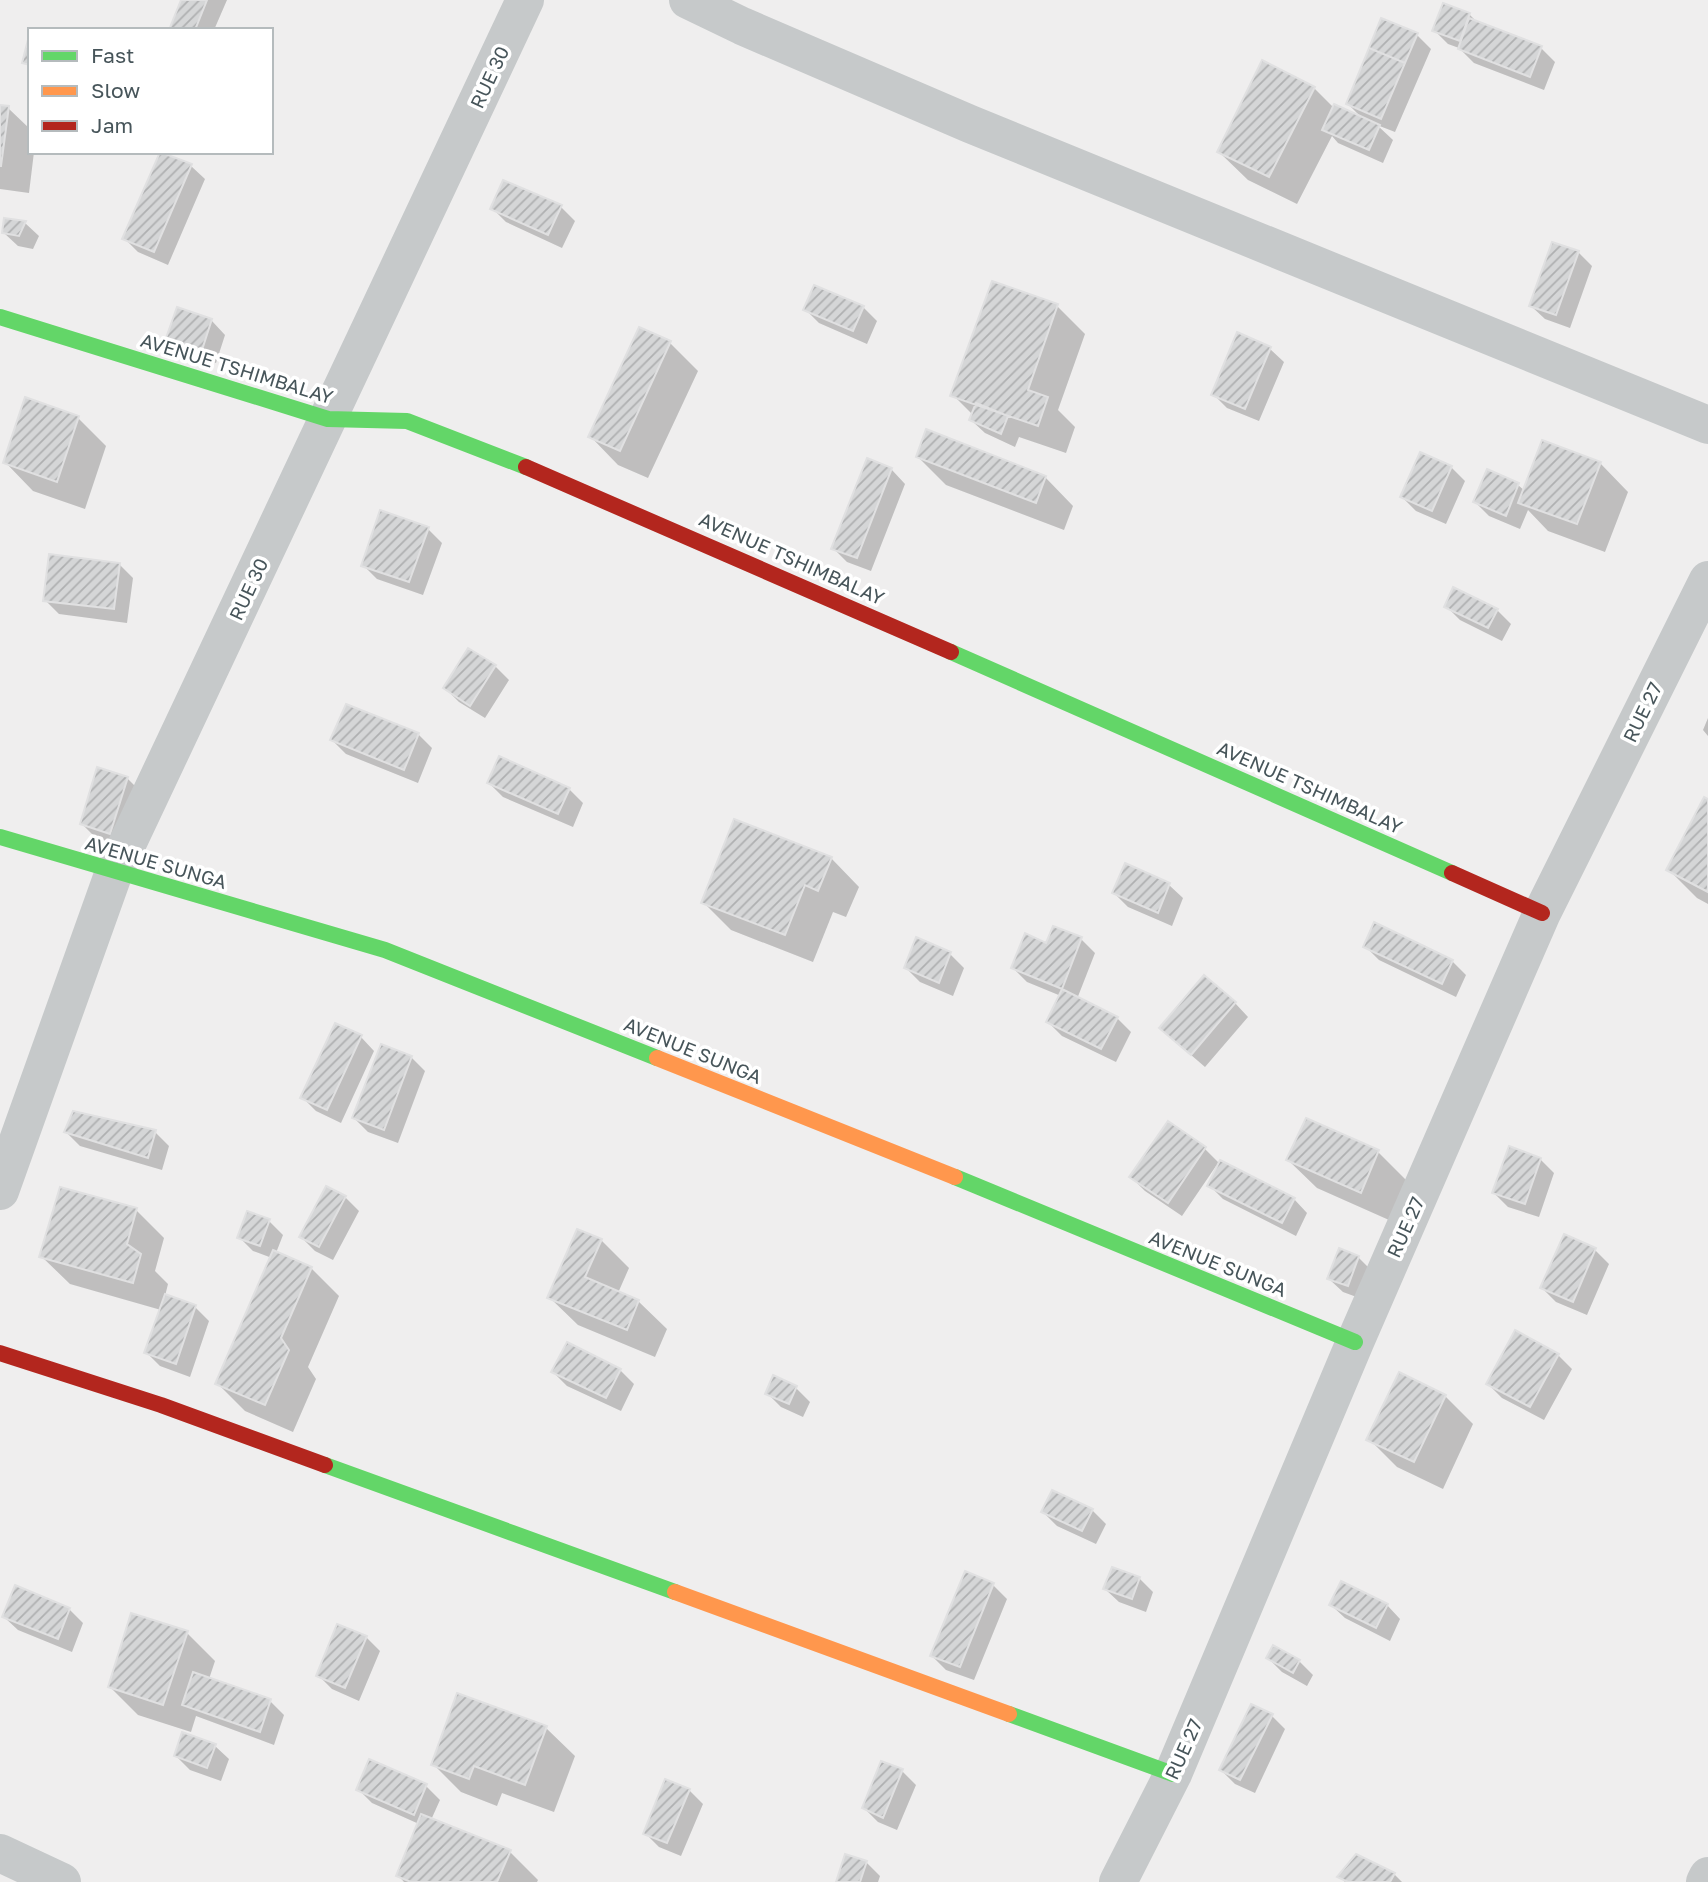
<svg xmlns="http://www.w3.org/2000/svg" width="1708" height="1882" viewBox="0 0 1708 1882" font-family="'Golos Text',sans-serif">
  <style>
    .shadow { fill: #0003 }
    .building { fill: url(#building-hatch); stroke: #e0e0e1; stroke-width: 2 }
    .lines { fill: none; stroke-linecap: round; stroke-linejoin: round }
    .street { stroke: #c6c9ca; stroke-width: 38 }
    .fast { stroke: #63d668; stroke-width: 16 }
    .slow { stroke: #ff974d; stroke-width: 16 }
    .jam { stroke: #b3261e; stroke-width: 16 }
    .labels { text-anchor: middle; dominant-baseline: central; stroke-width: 7; stroke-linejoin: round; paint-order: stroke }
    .street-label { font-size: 19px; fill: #47555a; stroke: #fff }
  </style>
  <defs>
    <pattern id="building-hatch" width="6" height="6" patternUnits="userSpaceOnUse" patternTransform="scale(1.75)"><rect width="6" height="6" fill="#d5d6d7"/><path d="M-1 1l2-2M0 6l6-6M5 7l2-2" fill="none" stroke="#afb0b1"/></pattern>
  </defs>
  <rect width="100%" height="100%" fill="#efeeee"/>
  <!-- shadow -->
  <path class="shadow" d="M183,0H227L214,30H171Z
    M1469,14L1479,24L1541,48L1555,62L1544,90L1474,63L1459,48L1448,44L1434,30Z
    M1417,35L1431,49L1395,132L1377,125L1393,140L1383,163L1338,143L1332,136L1297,204L1248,180L1219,152L1314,88L1334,108L1363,119L1348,104Z
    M0,107L8,108L30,129V152H34L29,193L0,189Z
    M191,166L205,179L168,265L138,252L124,238Z
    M561,207L575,221L562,248L506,222L492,208Z
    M25,223L39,236L33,249L18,246L4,233Z
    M1578,252L1592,266L1570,328L1545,319L1531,306Z
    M1057,306L1085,334L1058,410L1075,427L1066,453L1019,437L1015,447L985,433L971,420L973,415L953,395Z
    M863,307L877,321L867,344L819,323L805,309Z
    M178,309L212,321L225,335L216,363L182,351L168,337Z
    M670,343L698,371L648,478L618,465L590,436Z
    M1270,349L1284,362L1259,421L1227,408L1213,394Z
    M78,418L106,446L85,509L33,491L5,462Z
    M918,457L1045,477L1073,506L1064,530L946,485Z
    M868,460L892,470L905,484L871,571L847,562L833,548Z
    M1600,463L1628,492L1605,552L1548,531L1528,510L1520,529L1489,516L1475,502L1518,485L1525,491Z
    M1451,467L1465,481L1446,524L1416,511L1402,497Z
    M428,529L442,543L423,595L377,579L363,565Z
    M119,564L133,578L127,623L59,614L45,600Z
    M1446,606L1497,610L1511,624L1502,641L1460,620Z
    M495,666L509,680L485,718L459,702L445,688Z
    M1708,718V736L1703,730Z
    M418,734L432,748L418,783L346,754L332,740Z
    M127,778L141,792L124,846L96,838L82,824Z
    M489,783L569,789L583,803L573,827L503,797Z
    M1708,801V904L1697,898L1669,870Z
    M831,858L859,887L846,917L833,912L813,962L731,930L703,902Z
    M1169,885L1183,898L1172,926L1128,907L1114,893Z
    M1081,939L1095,953L1077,999L1117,1018L1131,1032L1116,1062L1062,1036L1048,1022L1061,996L1027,982L1013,968L1047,945Z
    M917,940L950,954L964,968L953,996L920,982L906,968Z
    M1365,946L1452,961L1466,975L1456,997L1379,960Z
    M1235,1003L1248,1017L1205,1067L1176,1042Z
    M361,1037L374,1051L341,1123L316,1111L302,1097Z
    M411,1057L425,1071L398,1143L368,1132L354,1118Z
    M74,1113L155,1132L169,1146L162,1170L80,1146L66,1132Z
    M1168,1124L1205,1149L1220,1164L1294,1199L1307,1213L1296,1236L1223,1199L1209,1185L1218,1168L1216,1166L1182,1216L1145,1191L1131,1177Z
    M1378,1152L1406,1180L1389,1220L1317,1188L1288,1160Z
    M1540,1159L1554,1173L1539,1217L1508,1207L1494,1193Z
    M345,1197L359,1211L333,1260L315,1251L301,1237Z
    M136,1210L164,1238L155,1271L168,1284L165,1296L195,1307L209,1321L190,1377L160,1366L146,1352L161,1310L70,1284L41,1256Z
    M248,1213L269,1221L283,1235L276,1253L311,1268L339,1296L308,1367L316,1379L293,1432L245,1411L217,1383L272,1258L253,1251L239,1237Z
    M1565,1236L1595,1250L1609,1264L1587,1315L1556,1302L1542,1288Z
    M601,1240L629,1268L618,1293L638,1301L667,1329L655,1357L578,1325L549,1297Z
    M1358,1257L1372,1271L1362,1299L1343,1292L1329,1279Z
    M1558,1355L1572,1369L1544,1420L1502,1398L1488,1384Z
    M620,1370L634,1384L621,1411L567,1386L553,1372Z
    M796,1388L810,1402L803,1417L781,1407L767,1393Z
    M1445,1396L1473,1424L1443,1489L1397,1467L1369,1439Z
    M1092,1510L1106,1524L1096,1544L1057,1526L1043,1512Z
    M1139,1578L1153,1592L1146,1612L1119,1602L1105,1589Z
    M993,1585L1007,1599L974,1680L946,1670L932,1656Z
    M1331,1605H1387L1400,1619L1390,1641L1345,1618Z
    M69,1609L83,1623L72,1652L18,1630L4,1617Z
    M187,1633L215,1661L209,1679L270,1701L284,1715L274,1745L196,1716L191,1732L138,1715L110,1687Z
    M366,1637L380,1651L359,1701L332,1689L318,1675Z
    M1268,1658L1299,1661L1313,1675L1307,1686L1282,1672Z
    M458,1695L546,1728L575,1756L554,1812L502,1793L497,1806L461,1792L433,1764Z
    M1272,1716L1285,1729L1255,1793L1235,1784L1221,1770Z
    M215,1746L229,1759L221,1781L190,1770L176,1756Z
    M902,1771L916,1785L897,1830L878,1822L864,1808Z
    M426,1786L440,1800L431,1820L510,1852L538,1880L537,1882H404L398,1875L419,1824L372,1803L358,1789Z
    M689,1790L703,1804L681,1856L659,1847L645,1833Z
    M866,1862L880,1876L878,1882H838Z
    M1394,1874L1402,1882H1345L1339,1876Z"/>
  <!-- building -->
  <path class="building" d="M181,0H207L195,30H169Z
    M1443,3L1470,13L1460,41L1432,31Z
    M1381,18L1418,33L1405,63L1369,48Z
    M1469,18L1542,46L1530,77L1458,49Z
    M30,32V65L22,63Z
    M1369,48L1405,63L1381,119L1346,104Z
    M1262,60L1315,87L1269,177L1217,152Z
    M1334,104L1380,125L1369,150L1322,130Z
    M0,105L9,106L1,166H0Z
    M160,152L192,164L154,252L122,239Z
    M503,180L562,205L548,235L490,209Z
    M4,218L26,221L19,236L2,233Z
    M1552,242L1579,251L1556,315L1529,306Z
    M992,281L1058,304L1028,390L1048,397L1038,426L950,396Z
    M814,285L864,306L853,331L803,310Z
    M177,307L212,319L202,350L166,338Z
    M639,327L671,341L620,451L588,437Z
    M1237,332L1271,347L1245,409L1211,395Z
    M25,397L79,416L57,482L3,463Z
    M976,403L1008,416L1001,434L969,420Z
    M926,429L1046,476L1036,503L916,457Z
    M1542,440L1601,462L1577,524L1518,503Z
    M1420,452L1452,466L1432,511L1400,497Z
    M867,458L892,468L857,558L831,549Z
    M1487,469L1519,483L1506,516L1473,502Z
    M380,510L429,527L409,582L361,566Z
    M49,554L120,563L114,609L43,601Z
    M1453,587L1498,609L1488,628L1444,607Z
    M468,648L496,665L470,706L443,688Z
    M346,704L419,733L404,770L330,740Z
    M499,756L570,788L558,814L487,783Z
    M97,767L128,777L110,834L80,824Z
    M1704,797L1708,799V892L1666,870Z
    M734,819L832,857L818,891L805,885L785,935L701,903Z
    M1125,863L1170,883L1158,913L1112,893Z
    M1374,922L1453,960L1442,984L1363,947Z
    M1053,926L1082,937L1062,989L1011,968L1025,933L1046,943Z
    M916,937L951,952L939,983L904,968Z
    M1204,975L1236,1002L1191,1055L1159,1028Z
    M1062,989L1118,1017L1101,1049L1046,1022Z
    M335,1023L362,1035L327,1110L300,1098Z
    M381,1044L412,1056L384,1130L352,1118Z
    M73,1111L156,1130L148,1158L64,1132Z
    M1306,1118L1379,1150L1361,1193L1286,1160Z
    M1168,1121L1206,1147L1168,1203L1129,1177Z
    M1509,1146L1541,1158L1525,1204L1492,1193Z
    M1220,1160L1295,1198L1282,1223L1207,1186Z
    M326,1186L346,1196L319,1247L299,1237Z
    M60,1187L137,1208L127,1244L141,1254L133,1283L39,1257Z
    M247,1211L270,1219L260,1246L237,1238Z
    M577,1229L602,1239L585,1277L639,1300L627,1330L547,1298Z
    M1564,1234L1596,1248L1573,1302L1540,1288Z
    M1339,1248L1359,1256L1348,1286L1327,1279Z
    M273,1250L312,1267L281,1338L289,1350L265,1405L215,1384Z
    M165,1294L196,1305L176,1364L144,1353Z
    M1515,1330L1559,1354L1530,1407L1486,1384Z
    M567,1342L621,1369L606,1398L551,1372Z
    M1399,1372L1446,1395L1414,1462L1366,1440Z
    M773,1375L797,1386L789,1404L765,1394Z
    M1052,1490L1093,1509L1082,1531L1041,1512Z
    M1112,1567L1140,1577L1132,1599L1103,1589Z
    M965,1571L994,1583L960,1667L930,1656Z
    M1341,1581L1388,1604L1376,1628L1329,1605Z
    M15,1585L70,1608L58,1639L2,1617Z
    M131,1613L188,1631L163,1705L108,1687Z
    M337,1624L367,1636L345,1688L316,1676Z
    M1273,1645L1300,1660L1293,1673L1266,1658Z
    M193,1672L271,1699L260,1732L182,1705Z
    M457,1693L547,1726L525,1785L474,1766L469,1779L431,1765Z
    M1251,1704L1273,1714L1240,1780L1219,1770Z
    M182,1732L216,1744L207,1768L174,1756Z
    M369,1759L427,1784L414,1815L356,1790Z
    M881,1761L903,1769L883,1818L862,1808Z
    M665,1779L690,1789L667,1843L643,1834Z
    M421,1814L511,1850L497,1882H411L396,1876Z
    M845,1854L867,1861L860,1882H836Z
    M1356,1854L1395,1873L1390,1882H1348L1337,1877Z"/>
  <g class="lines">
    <!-- street -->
    <path class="street" d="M688,0L742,26L970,124L1708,425
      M0,1191L114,872L525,0
      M0,1853L62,1882
      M1118,1882L1173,1774L1355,1342L1542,913L1708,580
      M1705,1882L1708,1876"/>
    <!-- fast -->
    <path class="fast" d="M0,317L328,419L407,421L526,467
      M951,652L1452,873
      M0,837L385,950L657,1058
      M955,1177L1355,1342
      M325,1465L675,1592
      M1009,1714L1173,1774"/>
    <!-- slow -->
    <path class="slow" d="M657,1058L955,1177
      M675,1592L1009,1714"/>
    <!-- jam -->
    <path class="jam" d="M526,467L951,652
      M1452,873L1542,913
      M0,1353L161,1405L325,1465"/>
  </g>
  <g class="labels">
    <!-- street labels -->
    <g class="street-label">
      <text transform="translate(489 77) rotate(-65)">RUE 30</text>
      <text transform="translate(237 368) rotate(17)">AVENUE TSHIMBALAY</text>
      <text transform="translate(792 558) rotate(24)">AVENUE TSHIMBALAY</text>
      <text transform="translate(248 589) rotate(-65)">RUE 30</text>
      <text transform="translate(1642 712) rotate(-64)">RUE 27</text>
      <text transform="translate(1310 787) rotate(24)">AVENUE TSHIMBALAY</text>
      <text transform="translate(156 862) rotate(16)">AVENUE SUNGA</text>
      <text transform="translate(693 1050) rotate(22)">AVENUE SUNGA</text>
      <text transform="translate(1405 1227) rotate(-66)">RUE 27</text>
      <text transform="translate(1218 1263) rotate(22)">AVENUE SUNGA</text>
      <text transform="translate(1183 1749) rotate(-66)">RUE 27</text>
    </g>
  </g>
  <!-- legend -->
  <rect x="28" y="28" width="245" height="126" fill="#ffffff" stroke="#b5bbbd" stroke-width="2"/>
  <rect x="42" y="51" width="35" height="10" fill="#63d668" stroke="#b5bbbd" stroke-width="2"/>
  <text x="91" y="63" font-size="21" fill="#47555a">Fast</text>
  <rect x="42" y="86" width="35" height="10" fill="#ff974d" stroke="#b5bbbd" stroke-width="2"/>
  <text x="91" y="98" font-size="21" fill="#47555a">Slow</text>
  <rect x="42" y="121" width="35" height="10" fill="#b3261e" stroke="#b5bbbd" stroke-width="2"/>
  <text x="91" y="133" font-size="21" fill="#47555a">Jam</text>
</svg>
